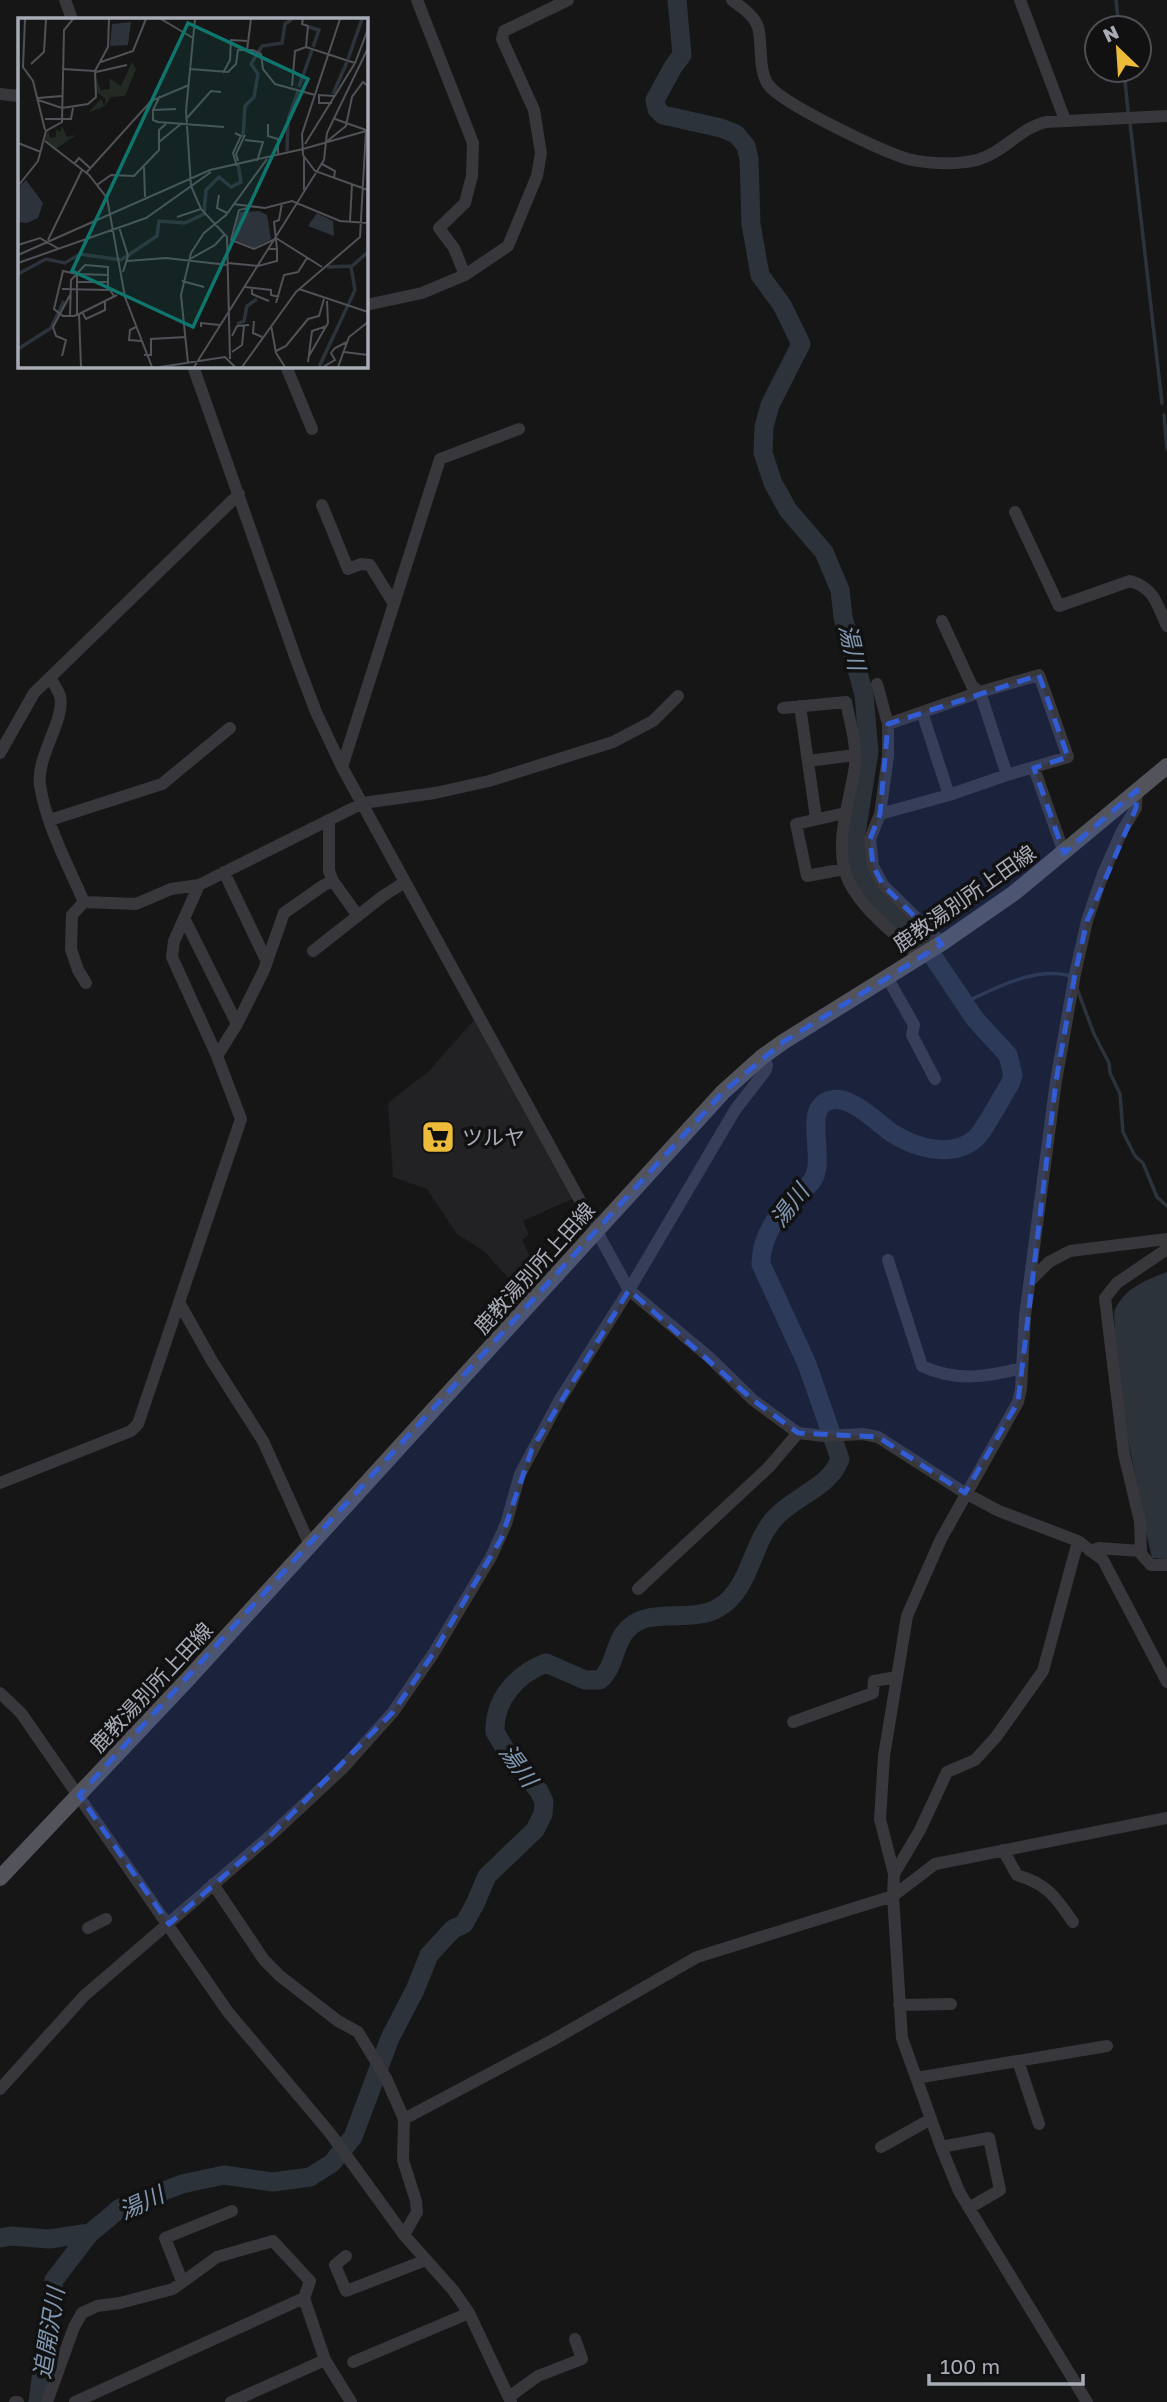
<svg xmlns="http://www.w3.org/2000/svg" width="1167" height="2402" viewBox="0 0 1167 2402" font-family="'Golos Text','Noto Sans JP',sans-serif">
  <style>
    .built { fill: #222224 }
    .water { fill: #2c333b }
    .lines { fill: none; stroke-linecap: round; stroke-linejoin: round }
    .stream { stroke: #2c333b; stroke-width: 3.5 }
    .river { stroke: #2c333b; stroke-width: 19 }
    .minor { stroke: #37373c; stroke-width: 12 }
    .major { stroke: #53545b; stroke-width: 16 }
    .marked { fill: #325cd3; fill-opacity: 0.2; stroke: #325cd3; stroke-width: 5; stroke-dasharray: 14 9; stroke-linejoin: round }
    .labels { text-anchor: middle; dominant-baseline: central; stroke-width: 7; stroke-linejoin: round; paint-order: stroke }
    .street-label { font-size: 21px; fill: #a8acb7; stroke: #111112 }
    .poi-label { font-size: 21px; fill: #a8acb7; stroke: #111112; text-anchor: start }
    .water-label { font-size: 23px; font-style: italic; fill: #8097b1; stroke: #111112 }
    .inset-river { fill: none; stroke: #2c333b; stroke-width: 3.5 }
    .inset-road { fill: none; stroke: #505257; stroke-width: 2 }
    .view { fill: #0f766e; fill-opacity: 0.15; stroke: #0f766e; stroke-width: 3.5 }
    .inset-edge { fill: none; stroke: #a8acb7; stroke-width: 3.5 }
  </style>
  <rect width="100%" height="100%" fill="#161617"/>
  <!-- built -->
  <path class="built" d="M474,1020L572,1199L523,1221L529,1235L522,1240L540,1278L524,1296L485,1252L457,1234L427,1189L393,1177L388,1103L429,1071Z"/>
  <!-- water -->
  <path class="water" d="M1167,1272V1559L1152,1558L1147,1536L1117,1383L1114,1312C1123,1289 1145,1280 1167,1272Z"/>
  <g class="lines">
    <!-- stream -->
    <path class="stream" d="M1116,0L1119,28
      M1124,70L1128,111
      M1130,123L1162,403
      M1164,415L1167,449
      M1076,986L1094,1034L1109,1063L1110,1073L1120,1094L1123,1132L1135,1156L1143,1163L1157,1197L1167,1206
      M964,1003C995,988 1036,966 1071,976"/>
    <!-- river -->
    <path class="river" d="M0,2238L11,2236L49,2239L90,2233
      M38,2402L54,2280L90,2233L105,2221L120,2208L182,2184L224,2175L273,2182L310,2177L332,2163L353,2137L390,2038L415,1990L429,1955L453,1929L464,1924L475,1904L487,1876L535,1830L543,1814L544,1802L539,1791L508,1754L495,1732C494,1699 517,1674 546,1663L585,1680H600C617,1665 613,1640 631,1626C651,1608 693,1623 718,1608C750,1590 751,1545 774,1519C793,1496 829,1489 840,1459L807,1364L761,1264C761,1238 775,1217 793,1199C799,1192 807,1188 812,1181C826,1162 806,1117 823,1104C844,1087 876,1122 892,1133C915,1148 953,1159 976,1138C985,1130 1002,1096 1010,1084L1013,1075L1008,1055L975,1019L926,946L873,895L859,870L855,840L869,752L864,695L843,617L840,590L824,552L788,510L773,483L763,453L764,427L770,405L801,344L782,305L760,275L751,224L749,159L746,146L736,134L721,128L663,115L657,109L655,100L673,67L682,55L677,0"/>
    <!-- minor -->
    <path class="minor" d="M65,0L72,19
      M417,0L473,143L472,176L465,203L439,228L454,248L465,275
      M732,0C741,7 754,15 758,27C763,45 757,74 771,88C790,107 881,151 908,159C928,164 957,165 977,160C1003,153 1020,128 1046,122L1167,116
      M1020,0L1065,120
      M0,94L19,96
      M366,305L422,293L465,275L508,246L537,176L541,153L534,110L502,39L504,31L568,0
      M193,366L297,662L316,712L342,767L629,1290L709,1357L753,1400L798,1433L824,1436L863,1434L878,1437L965,1493L999,1511L1078,1541L1103,1560L1167,1682
      M286,366L312,429
      M322,505L348,569L361,564L370,565L394,604
      M1015,512L1059,606L1130,581C1155,588 1157,605 1167,626
      M942,621L972,686L980,692L1007,775
      M50,677C53,683 58,690 60,696C66,719 36,756 40,785C46,825 68,865 84,902L136,904L171,889L199,885L363,803L435,793L489,781L613,742L653,721L678,696
      M877,684L888,724V756L880,814L870,839L873,866L883,885L942,943
      M800,706L816,818
      M783,708L846,702C850,722 857,744 855,766C850,801 832,848 849,882C864,912 896,934 920,957
      M922,712L949,795
      M0,753L34,693L239,494
      M808,761L855,755
      M342,767L440,459L519,429
      M1034,768L1064,853
      M880,814L949,795L1007,775L1068,757L1039,675L980,692L888,724
      M50,820L162,784L230,728
      M844,869L807,876L796,824L845,813
      M224,872L267,962
      M333,881L358,916
      M84,902L72,915L71,949L78,970L86,983
      M184,918L237,1024
      M313,951L383,896L405,882
      M887,977L914,1025L912,1035L935,1079
      M217,1056L237,1024L264,970L284,913L324,885L333,881L329,871V820
      M1167,1249L1117,1283L1105,1298L1124,1454L1140,1521L1141,1554L1151,1565H1167
      M888,1260L922,1366C956,1382 987,1377 1022,1368
      M1031,1280L1049,1262L1070,1251L1167,1239
      M180,1304L212,1361L263,1441L310,1545
      M0,1483L131,1431L138,1424L241,1119L217,1056L172,957L174,941L199,885
      M1090,1551L1099,1548L1141,1551
      M638,1589L769,1467L798,1433
      M0,1693L21,1713L228,2012L330,2133L404,2235L453,2290L469,2313L511,2402
      M793,1722L873,1693L874,1681L897,1677
      M1003,1850L1017,1875C1047,1884 1055,1896 1073,1922
      M894,1874L920,1830L947,1772L975,1760L996,1737L1043,1671L1078,1541
      M213,1884L264,1960L280,1976L338,2021L358,2032L386,2078L404,2119L403,2160L416,2201L417,2212L404,2235
      M88,1928L106,1919
      M899,2005L951,2004
      M1018,2061L1039,2124
      M916,2078L1107,2046
      M0,2089L84,1996L271,1835L343,1768L393,1712L433,1654L491,1557L506,1524L520,1474L559,1401L629,1290L735,1110L766,1070L767,1065L762,1057
      M404,2119L551,2041L697,1957L893,1896L935,1864L1167,1818
      M881,2147L931,2119
      M941,2147L989,2138L1000,2190L969,2208
      M346,2256L335,2265L346,2291L426,2260
      M182,2281L165,2238L232,2211
      M353,2362L469,2313
      M509,2397L538,2376L582,2359L575,2339
      M15,2402H18
      M47,2402L74,2327L82,2313L97,2306L120,2303L173,2289L217,2257L273,2241L310,2281L304,2298L325,2360L351,2402
      M75,2402L304,2298
      M231,2402L325,2360
      M1087,2402L969,2208L959,2191L941,2147L902,2038L893,1896L894,1874L880,1819L884,1756L907,1616L941,1539L1018,1402L1021,1389L1025,1316L1056,1081L1075,974L1087,921L1103,874L1122,831L1136,808L1137,790"/>
    <!-- major -->
    <path class="major" d="M0,1878L188,1679L723,1092L762,1057L783,1042L942,943L1014,893L1167,766"/>
  </g>
  <!-- marked area -->
  <path class="marked" d="M1039,675L1068,757L1034,768L1064,853L1137,790L1136,808L1087,921L1075,974L1056,1081L1018,1402L965,1493L878,1437L798,1433L753,1400L629,1290L532,1449L501,1539L433,1654L393,1712L271,1835L169,1924L79,1795L723,1092L783,1042L942,944L883,885L873,866L870,839L880,814L888,724Z"/>
  <!-- icons -->
  <defs>
    <symbol id="supermarket-square" viewBox="-11 -11 22 22"><rect x="-9" y="-9" width="18" height="18" rx="4" fill="#ecbb39" stroke="#111112"/><path d="M-6-5.5h2.5l.6 2H6L4.5 2H-2.5L-4.4-4H-6ZM-1.5 3.2a1.3 1.3 0 1 0 .1 0ZM3 3.2a1.3 1.3 0 1 0 .1 0Z" fill="#111"/></symbol>
  </defs>
  <g fill-rule="evenodd">
    <use href="#supermarket-square" x="419" y="1118" width="38" height="38"/>
  </g>
  <g class="labels">
    <!-- street labels -->
    <g class="street-label">
      <text transform="translate(964 898) rotate(-35)">鹿教湯別所上田線</text>
      <text transform="translate(534 1268) rotate(-48)">鹿教湯別所上田線</text>
      <text transform="translate(151 1687) rotate(-47)">鹿教湯別所上田線</text>
    </g>
    <!-- poi labels -->
    <g class="poi-label">
      <text x="462" y="1137">ツルヤ</text>
    </g>
    <!-- water labels -->
    <g class="water-label">
      <text transform="translate(853 647) rotate(77)">湯川</text>
      <text transform="translate(789 1205) rotate(-53)">湯川</text>
      <text transform="translate(519 1765) rotate(54)">湯川</text>
      <text transform="translate(141 2202) rotate(-25)">湯川</text>
      <text transform="translate(48 2333) rotate(-81)">追開沢川</text>
    </g>
  </g>
  <!-- overview -->
  <g transform="translate(18 18)">
    <rect width="350" height="350" fill="#161617"/>
    <path d="M114,44L118,51L107,78L93,79L87,88L70,95L83,81L86,88L88,81L78,74V60L83,72L92,71L91,60L103,68ZM44,108L49,119L58,117L36,132L27,122L30,112L32,120L38,119V111L42,114Z" fill="#222a23"/>
    <path d="M113,4L110,27L92,28L94,6ZM8,162L25,185L20,200L9,205L0,204V170ZM241,193L249,197L253,221L236,230L214,221L222,194ZM299,195L315,203L316,218L290,208Z" fill="#2c333b"/>
    <path class="inset-river" d="M291,9L301,12L295,29M330,41L344,1M281,69L294,32M315,76L329,44M270,102L280,73M225,119L227,88L236,79L240,56L233,46L244,28L264,25L267,6L274,1M269,133L270,103M309,249L334,248M0,256L28,241L47,245L62,236L103,242L139,218L141,203L167,205L186,196L188,172L201,159L213,169L223,164L220,146M219,306L226,303L229,288L239,281M0,331L33,310L46,283M301,349L337,272L333,249L350,234"/>
    <path class="inset-road" d="M7,1L5,49L15,63L27,112M143,1L175,20M177,1L168,93L173,168L183,191L209,219L212,341M285,1L284,6L290,8L288,29M322,1L284,116L285,137L297,153L350,172M229,32L233,1M83,44L115,33L128,1M13,46L26,34L28,1M44,51L77,53M172,51L210,54L218,46L220,32H235L243,36L245,51L257,66L297,77M77,53L90,29L91,1M78,54L109,47M205,55L212,42L213,22L229,23M274,68L277,33L288,29L337,45M142,78L135,92V102L140,104L206,109M20,80L44,78M20,82L44,90L70,86L78,79L77,53M314,85H301V77L316,78M135,92L158,91M169,100L193,73L203,74M27,101H53L55,90M250,106V118L260,121V137M328,108L334,79L345,64L350,68M217,115L223,118L215,135L219,148M227,122L245,124L239,143M27,123L71,157L89,180L107,279L134,349M141,124L164,105M0,125L23,134M307,125L328,108M287,126L337,45L350,11M285,131L348,113M220,143L218,136L227,117M56,146L61,140L72,150M304,146L317,153L316,160M126,149L127,179M68,155L133,83L171,67M79,167L93,157L116,158L141,132V112L148,106M0,168L20,143L28,113L44,104L46,12L55,1M286,172V139M201,177L199,190L209,195M215,186L247,190L274,183L322,203L350,205M230,190L221,192L213,222L236,231L255,222M159,199L183,191M332,203L334,166M101,209L110,238L105,254M258,220L304,249M30,222L64,152M0,227L22,220L41,231M259,231L256,204L261,202L264,185M0,237L192,152L285,131M172,241L197,227L207,216M109,243L148,240L210,247M0,245L128,200L193,154M210,245L240,248L259,243V231H251M59,256L91,257M164,263L186,269M59,264H90M227,269L253,272V277L261,279M44,271L91,272M234,271V276L251,283M281,271L350,294M258,285L266,257L280,254L289,240M64,294L68,301L87,292V283M59,296V256L45,253L36,291L45,298H56L61,296L99,277M61,296L63,349M52,298L53,262L67,247L90,249V269L96,278M236,303L235,315L244,319M253,307L258,335L267,349M118,309L112,312L111,322L123,323M183,309V305L202,307M214,318L219,308L231,307M258,333L268,328L290,301L301,298L306,281M214,334L224,327L226,308M326,334L350,337M126,337H133V321L168,319M44,338L48,322L38,318L35,309L52,277M291,338L310,305L309,283M290,344L294,313L309,308M170,345L163,277L173,235L186,215L208,197L249,141M142,349L207,339L217,349M176,349L306,142L309,115L350,30M224,349L278,274L342,219L348,112L317,101M305,349L317,342L313,335L317,330L329,324M320,349L331,319L350,304"/>
    <path class="view" d="M170,5L290,61L175,309L54,253Z"/>
    <rect width="350" height="350" class="inset-edge"/>
  </g>
  <!-- north arrow -->
  <g transform="translate(1118 49) rotate(335)"><circle r="33" fill="#111112" stroke="#4d4f54" stroke-width="2"/>
  <path d="M0-5L12 26L0 18L-12 26Z" fill="#ecbb39"/>
  <text y="-10" font-size="19" font-weight="bold" text-anchor="middle" fill="#a8acb7">N</text>
  </g>
  <!-- scale -->
  <path d="M929 2374v10h154v-10" fill="none" stroke="#a8acb7" stroke-width="3.5"/>
  <text x="940" y="2374" font-size="21" fill="#a8acb7" stroke="#111112" stroke-width="5" paint-order="stroke">100 m</text>
</svg>
